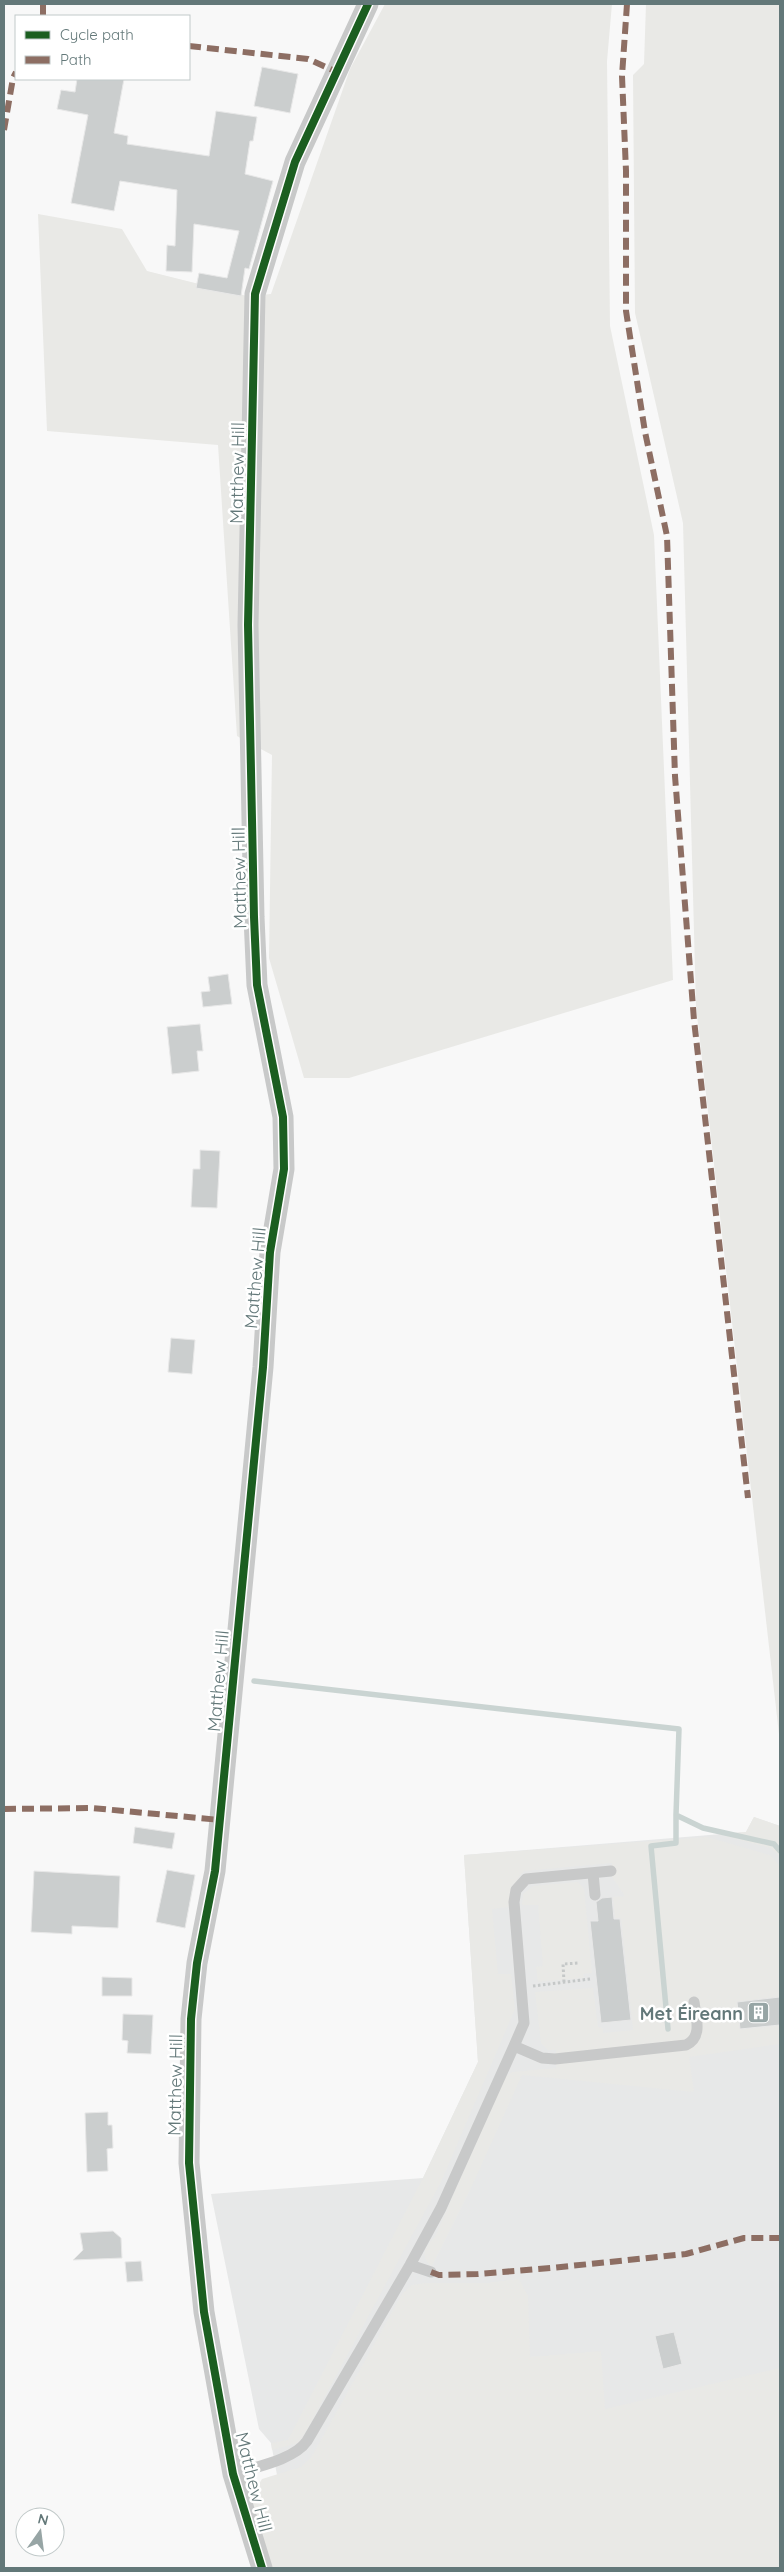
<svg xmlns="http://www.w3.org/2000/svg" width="784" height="2572" viewBox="0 0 784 2572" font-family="Quicksand,sans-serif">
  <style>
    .built { fill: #e7e8e8 }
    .green { fill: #e9e9e6 }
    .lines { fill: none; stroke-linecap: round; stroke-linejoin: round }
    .stream { stroke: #cad4d2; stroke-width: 5.5 }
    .building { fill: #cbcece; stroke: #e8e8e8 }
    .path { stroke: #c5c8c8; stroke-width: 3; stroke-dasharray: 2.5 2.5; stroke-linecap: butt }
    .lane { stroke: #c8c9c9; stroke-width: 11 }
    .street { stroke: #c8c9c9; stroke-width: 21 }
    .quiet { stroke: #8d6e63; stroke-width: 6; stroke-dasharray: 12 6; stroke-linecap: butt }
    .cycleway-casing { stroke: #fff; stroke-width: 11 }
    .cycleway { stroke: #1b5e20; stroke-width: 8 }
    .labels { text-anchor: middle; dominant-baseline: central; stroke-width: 5; stroke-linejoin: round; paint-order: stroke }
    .street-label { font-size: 18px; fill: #637879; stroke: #fff }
    .poi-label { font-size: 18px; font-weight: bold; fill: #637879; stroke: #fff; text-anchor: end }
  </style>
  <rect width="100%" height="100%" fill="#f8f8f8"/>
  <!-- built -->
  <path class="built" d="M754,1817L780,1826V2568L326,2462L277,2475L271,2443L259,2429L211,2194L423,2178L478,2062L464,1855L746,1832Z"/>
  <!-- green -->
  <path class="green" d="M385,4H612L607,61L610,326L654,535L673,980L349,1078H304L269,958L272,755L237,736L218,445L47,431L38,214L122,229L147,271L247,296L271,294L350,69Z
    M646,4H780V1743L696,1006L683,523L635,313L633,75L644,64Z
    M754,1817L780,1826V1856L770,1848L718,1834L746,1832Z
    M707,1837L770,1855L780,1866V2044L689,2057L694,2092L522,2075L471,2188L432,2266C418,2257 426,2246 435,2237L505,2077L512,2072L556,2068V2050H548L541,2043L535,1992L593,1988L598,2027L603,2028V2033L633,2030L621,1918H615L613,1897L625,1896L612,1877V1863L524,1871C513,1883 511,1891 509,1907L492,1909L498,1974H511L515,2009L441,2182L304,2435L298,2443L272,2450L271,2443L288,2440L423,2178L478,2062L464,1855Z
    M578,1882L584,1888L592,1973L583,1974L584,1978L538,1982L536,1967L543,1966L538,1905H522L523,1894L533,1886Z
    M519,2279L528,2296L530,2357L601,2351L605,2409L780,2368V2568H272C266,2550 250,2515 253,2496C254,2490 259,2484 262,2479L301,2467L312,2456L402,2294L412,2285L426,2283H486Z"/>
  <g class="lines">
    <!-- stream -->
    <path class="stream" d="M254,1681L679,1729L676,1815
      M668,2029L651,1846L676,1843V1815L703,1828L774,1844L780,1851"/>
  </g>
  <!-- building -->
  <path class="building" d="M262,67L298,74L290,113L254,106Z
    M77,79H124L114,133L128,136L127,144L209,156L216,111L257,117L253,141H250L245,174L273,181L249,269L245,268L241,296L196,288L199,273L227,278L239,231L194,224L192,272L166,271L167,245L175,246L177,190L120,181L114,211L71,203L88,115L57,109L61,90L75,92Z
    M228,974L232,1004L203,1007L201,992L210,991L208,977Z
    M200,1024L203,1051H197L199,1071L172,1074L167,1027Z
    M200,1150L220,1151L217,1208L191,1207L193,1169H200Z
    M171,1338L195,1340L192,1374L168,1372Z
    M135,1827L175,1833L172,1849L133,1843Z
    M167,1870L195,1875L185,1928L156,1922Z
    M34,1871L120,1876L118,1928L72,1926V1934L31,1932Z
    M612,1897L614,1919H620L631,2020L601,2023L590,1921H598L596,1902L602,1898Z
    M102,1977L132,1978V1996H102Z
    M780,1997V2025L740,2029L737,2002Z
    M123,2014L153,2015L151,2054L127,2053L128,2041L122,2040Z
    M108,2112V2125H112L113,2148L107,2149L108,2171L87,2172L85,2113Z
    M113,2231L121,2238L122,2258L73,2260L83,2250L80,2233Z
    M141,2261L143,2281L127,2282L125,2262Z
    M674,2332L682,2364L663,2369L655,2336Z"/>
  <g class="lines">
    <!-- path -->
    <path class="path" d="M564,1982L563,1964L579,1963
      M533,1986L590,1979"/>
    <!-- lane -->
    <path class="lane" d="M611,1871L526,1879L516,1890L514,1902L524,2023L514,2046L542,2058L555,2059L686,2045C703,2037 696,2018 694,2002
      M593,1873L595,1895
      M410,2265L431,2272
      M233,2474C255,2467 294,2460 307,2441L410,2265L441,2208L514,2046"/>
    <!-- street -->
    <path class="street" d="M262,2568L233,2474L204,2312L189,2163L191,2019L197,1963L215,1871L263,1367L270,1252L284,1169L283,1117L257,985L254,917L248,625L255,294L295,162L368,4"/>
    <!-- quiet -->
    <path class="quiet" d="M43,4V16
      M627,4L622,76L626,171V311L645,432L667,536L675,776L694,1020L748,1498
      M189,46L308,59L337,72
      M4,130L13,78L16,72
      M4,1809L92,1808L220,1820
      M431,2272L439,2275L478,2274L551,2268L686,2254L744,2238H780"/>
    <defs>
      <path id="cycleway" d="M262,2568L233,2474L204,2312L189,2163L191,2019L197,1963L215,1871L263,1367L270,1252L284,1169L283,1117L257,985L254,917L248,625L255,294L295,162L368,4"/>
    </defs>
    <!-- cycleway casing -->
    <use href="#cycleway" class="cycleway-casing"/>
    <!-- cycleway -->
    <use href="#cycleway" class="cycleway"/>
  </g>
  <!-- icons -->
  <defs>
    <symbol id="building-square" viewBox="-11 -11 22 22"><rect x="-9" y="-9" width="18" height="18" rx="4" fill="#97a5a5" stroke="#fff"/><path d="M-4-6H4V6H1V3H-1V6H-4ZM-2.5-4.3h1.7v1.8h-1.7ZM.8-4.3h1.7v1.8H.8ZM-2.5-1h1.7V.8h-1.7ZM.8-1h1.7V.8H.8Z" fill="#fff"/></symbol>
  </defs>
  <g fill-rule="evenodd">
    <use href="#building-square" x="746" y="2000" width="25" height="25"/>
  </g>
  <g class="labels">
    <!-- street labels -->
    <g class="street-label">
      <text transform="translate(237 473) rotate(-89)">Matthew Hill</text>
      <text transform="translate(239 878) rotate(-91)">Matthew Hill</text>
      <text transform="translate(255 1278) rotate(-85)">Matthew Hill</text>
      <text transform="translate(218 1681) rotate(-85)">Matthew Hill</text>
      <text transform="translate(175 2085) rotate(-89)">Matthew Hill</text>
      <text transform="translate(254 2482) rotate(76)">Matthew Hill</text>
    </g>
    <!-- poi labels -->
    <g class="poi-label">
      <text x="743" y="2013">Met Éireann</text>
    </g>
  </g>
  <!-- border -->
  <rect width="784" height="2572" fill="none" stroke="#637879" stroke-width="10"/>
  <!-- legend -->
  <rect x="15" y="15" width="175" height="65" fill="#ffffff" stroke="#c1c9c9"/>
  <rect x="25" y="31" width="25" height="8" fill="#1b5e20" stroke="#c1c9c9"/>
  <text x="60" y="40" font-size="15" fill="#637879">Cycle path</text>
  <rect x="25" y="56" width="25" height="8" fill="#8d6e63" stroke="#c1c9c9"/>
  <text x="60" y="65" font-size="15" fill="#637879">Path</text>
  <!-- north arrow -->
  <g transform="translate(40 2532) rotate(14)"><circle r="24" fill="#ffffff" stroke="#c1c9c9"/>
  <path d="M0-4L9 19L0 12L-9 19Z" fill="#97a5a5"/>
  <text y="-8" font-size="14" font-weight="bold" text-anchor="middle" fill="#637879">N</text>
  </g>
</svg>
